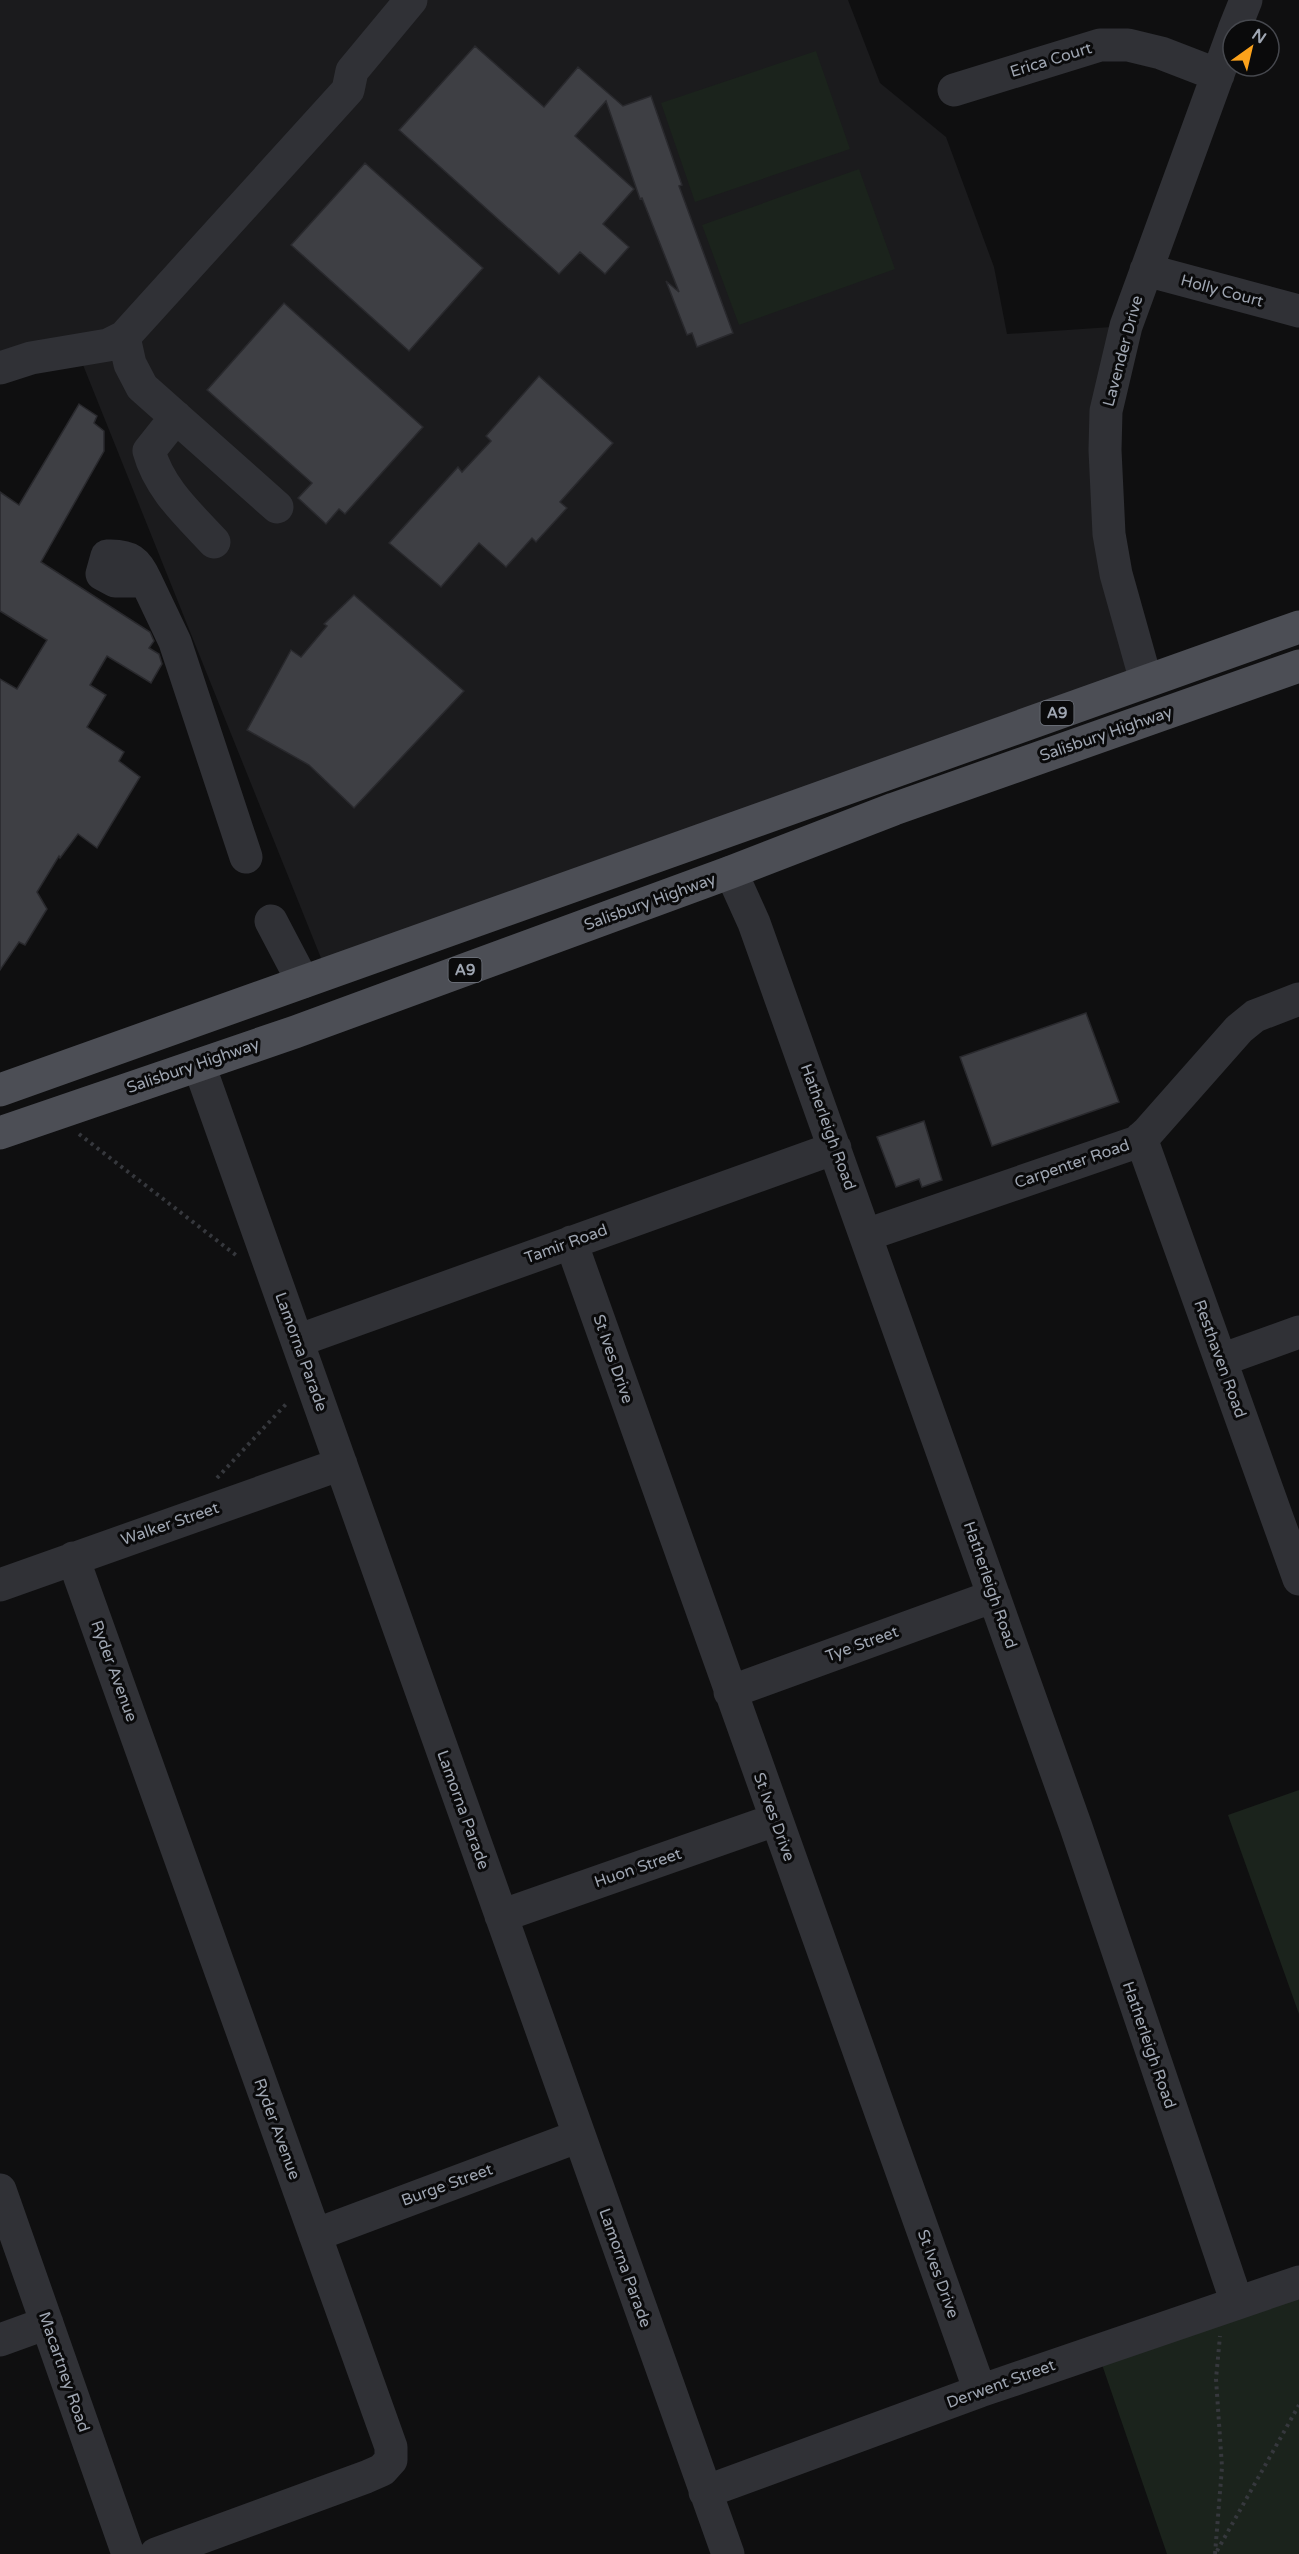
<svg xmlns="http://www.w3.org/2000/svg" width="1299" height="2554" viewBox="0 0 1299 2554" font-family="'Varela Round',sans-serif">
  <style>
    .built { fill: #1b1b1d }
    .green { fill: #1b231c }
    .building { fill: #3e3f44; stroke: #29292d; stroke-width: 1.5 }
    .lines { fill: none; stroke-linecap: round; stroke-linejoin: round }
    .path { stroke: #36383d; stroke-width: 4; stroke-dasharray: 3 4.5; stroke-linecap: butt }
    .minor { stroke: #303136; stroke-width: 33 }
    .major { stroke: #4c4e55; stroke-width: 33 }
    .labels { text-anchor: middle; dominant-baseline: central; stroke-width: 6; stroke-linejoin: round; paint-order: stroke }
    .shield { fill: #0a0a0b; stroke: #727780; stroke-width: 1.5 }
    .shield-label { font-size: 15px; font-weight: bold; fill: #9fa6b2 }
    .street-label { font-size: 16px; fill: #9fa6b2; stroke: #0a0a0b }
  </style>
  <rect width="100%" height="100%" fill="#0f0f10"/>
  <!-- built -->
  <path class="built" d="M0,0H848L880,83L946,137L994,267L1007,334L1126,326L1106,411L1146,681L327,973L77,350L0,368Z"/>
  <!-- green -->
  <path class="green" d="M816,51L850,149L695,202L661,103Z
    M859,169L895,269L739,325L702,225Z
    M1299,1790V2014L1228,1815Z
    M1299,2282V2554H1167L1097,2350Z"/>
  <!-- building -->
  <path class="building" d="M475,46L544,107L578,67L623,106L651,96L682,185L679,186L733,333L697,347L692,333L687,335L666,281L679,292L642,198L640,199L606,101L575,136L634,189L603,224L629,247L605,274L580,252L559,274L399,130Z
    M365,163L483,268L409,351L291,245Z
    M284,303L423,427L345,514L339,509L326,524L298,498L312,483L207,390Z
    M539,376L613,443L560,502L567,508L536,542L532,538L506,567L479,543L441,587L389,543L458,467L462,472L491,441L486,436Z
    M79,404L97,416L94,423L104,431V451L41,562L150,632L154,641L149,648L159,654L162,664L151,683L107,656L90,685L106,695L87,727L124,752L119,761L140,777L97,848L78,834L60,858L59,856L37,892L47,909L25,945L19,942L0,970V679L17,689L47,640L0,611V492L19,505Z
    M354,595L464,691L354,808L309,765L247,730L291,650L301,657L327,626L324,624Z
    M1086,1013L1119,1102L992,1146L960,1057Z
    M924,1121L942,1180L922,1187L919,1179L896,1187L877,1137Z"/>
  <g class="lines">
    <!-- path -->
    <path class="path" d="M79,1134L237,1256
      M217,1478L288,1402
      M1217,2551L1299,2405
      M1215,2554L1222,2467L1216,2379L1220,2336"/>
    <!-- minor -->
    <path class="minor" d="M1234,30L1246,0
      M954,90L1100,45H1128L1161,53L1218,75
      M1146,270L1299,311
      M124,337L130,364L142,387L277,507
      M0,368L31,358L108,345L124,337L348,90L352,71L411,0
      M176,417L149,451C159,488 188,514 214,542
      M146,581C137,561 130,555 107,556L102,574L115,581H146L175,642L246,857
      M1146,681L1116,574L1109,534L1105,450L1106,411L1126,326L1233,33
      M731,872L754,923L1076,1827L1237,2303
      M271,921L303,982
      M199,1065L728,2554
      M1141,1138L1299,1579
      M866,1235L1137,1142L1148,1132L1239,1029L1255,1016L1299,999
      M571,1242L980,2391
      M297,1341L835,1148
      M1221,1360L1299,1332
      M73,1558L391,2447V2460L382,2470L366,2477L156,2554
      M0,1585L341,1464
      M730,1692L994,1596
      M501,1916L775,1820
      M0,2190L128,2554
      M315,2235L579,2136
      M0,2340L47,2323
      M705,2492L980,2391L1299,2282"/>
    <!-- major -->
    <path class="major" d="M0,1090L1299,627
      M0,1133L295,1032L731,872L894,809L1299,666"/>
  </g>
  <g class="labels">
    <!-- shield labels -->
    <g class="shield">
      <rect x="1040.5" y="701" width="33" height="24" rx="4.5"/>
      <rect x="448.5" y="958" width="33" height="24" rx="4.5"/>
    </g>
    <g class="shield-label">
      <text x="1057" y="713">A9</text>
      <text x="465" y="970">A9</text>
    </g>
    <!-- street labels -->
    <g class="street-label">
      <text transform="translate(1051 60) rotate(-17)">Erica Court</text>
      <text transform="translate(1222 291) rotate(15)">Holly Court</text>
      <text transform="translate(1123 351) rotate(-75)">Lavender Drive</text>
      <text transform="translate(1106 734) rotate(-19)">Salisbury Highway</text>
      <text transform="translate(650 902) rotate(-20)">Salisbury Highway</text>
      <text transform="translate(193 1066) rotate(-19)">Salisbury Highway</text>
      <text transform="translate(828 1127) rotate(70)">Hatherleigh Road</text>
      <text transform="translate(1072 1164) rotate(-19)">Carpenter Road</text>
      <text transform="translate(566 1244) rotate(-20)">Tamir Road</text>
      <text transform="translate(301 1352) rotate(70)">Lamorna Parade</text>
      <text transform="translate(613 1359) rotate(71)">St Ives Drive</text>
      <text transform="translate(1220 1359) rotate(70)">Resthaven Road</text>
      <text transform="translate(170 1524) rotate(-19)">Walker Street</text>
      <text transform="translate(990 1585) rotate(71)">Hatherleigh Road</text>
      <text transform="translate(862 1644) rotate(-20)">Tye Street</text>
      <text transform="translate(114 1671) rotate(70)">Ryder Avenue</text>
      <text transform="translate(463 1810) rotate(70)">Lamorna Parade</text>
      <text transform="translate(774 1817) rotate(70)">St Ives Drive</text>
      <text transform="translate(638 1868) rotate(-19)">Huon Street</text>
      <text transform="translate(1149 2045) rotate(71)">Hatherleigh Road</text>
      <text transform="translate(277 2129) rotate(70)">Ryder Avenue</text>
      <text transform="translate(447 2185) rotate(-20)">Burge Street</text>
      <text transform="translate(625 2268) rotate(70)">Lamorna Parade</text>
      <text transform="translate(938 2274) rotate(70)">St Ives Drive</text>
      <text transform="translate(64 2372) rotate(71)">Macartney Road</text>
      <text transform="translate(1001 2384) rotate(-20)">Derwent Street</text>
    </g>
  </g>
  <!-- north arrow -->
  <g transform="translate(1251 48) rotate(34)"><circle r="28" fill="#0a0a0b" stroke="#46484e" stroke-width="1.5"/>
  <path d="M0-4.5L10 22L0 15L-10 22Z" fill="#fca21b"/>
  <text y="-9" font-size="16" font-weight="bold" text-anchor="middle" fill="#9fa6b2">N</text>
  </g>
</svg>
